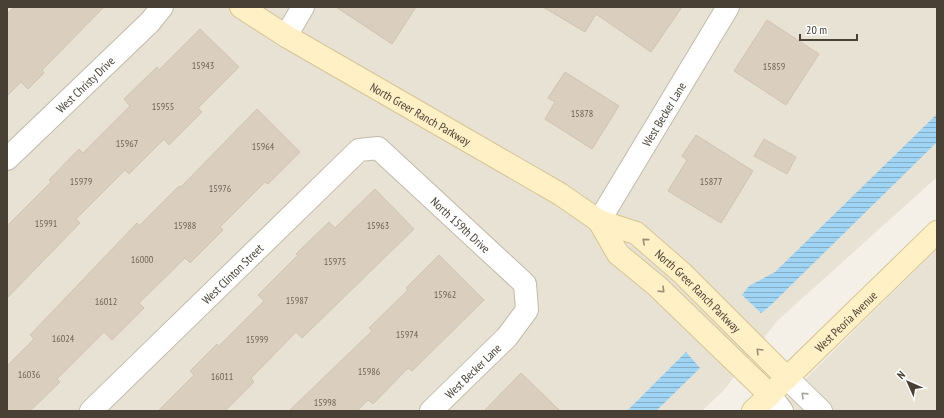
<svg xmlns="http://www.w3.org/2000/svg" width="944" height="418" viewBox="0 0 944 418" font-family="'PT Sans Narrow',sans-serif">
  <style>
    .residential { fill: #e8e2d4 }
    .water { fill: url(#water-rules) }
    .building { fill: #dacebe; stroke: #d2c3ae }
    .lines { fill: none; stroke-linecap: round; stroke-linejoin: round }
    .street-casing { stroke: #c3baab; stroke-width: 24 }
    .secondary-casing { stroke: #d7c494; stroke-width: 24 }
    .street { stroke: #fff; stroke-width: 22 }
    .secondary { stroke: #fff0c6; stroke-width: 22 }
    .oneway { stroke: #9a8f76 }
    .oneway2 { stroke: #a4a09a }
    .labels { text-anchor: middle; dominant-baseline: central; stroke-width: 3.5; stroke-linejoin: round; paint-order: stroke }
    .number-label { font-size: 10px; fill: #6c6457 }
    .street-label { font-size: 12px; fill: #484035; stroke: #fff }
  </style>
  <defs>
    <pattern id="water-rules" width="6" height="5" patternUnits="userSpaceOnUse"><rect width="6" height="5" fill="#9fd4f4"/><path d="M0 2.5h6" fill="none" stroke="#84adc6"/></pattern>
  </defs>
  <rect width="100%" height="100%" fill="#f4f0e7"/>
  <!-- residential -->
  <path class="residential" d="M7,7H937V177L777,321L724,390L702,411H7Z
    M937,249V411H773Z"/>
  <!-- water -->
  <path class="water" d="M937,114V142L771,305L761,313L742,295L749,286L775,272Z
    M686,352L700,368L656,411H627Z"/>
  <!-- building -->
  <path class="building" d="M14,7H104L42,70L44,73L28,89L21,82L7,96V14Z
    M336,7H416L392,44Z
    M543,7H682L651,52L596,14L585,32Z
    M767,20L819,54L786,105L734,71Z
    M200,29L239,67L198,108L202,112L169,145L164,139L129,174L125,170L76,219L80,223L7,298V226L51,182L49,180L79,149L83,153L130,106L124,99L157,67L159,70Z
    M565,72L619,106L592,149L545,119L555,102L548,98Z
    M257,109L300,152L268,184L265,182L220,227L223,230L190,263L185,258L139,303L144,308L112,340L104,332L57,379L60,382L30,411H7V366L34,339L30,335L137,223L139,226L179,186L181,187Z
    M696,135L753,171L721,223L668,191L687,160L682,156Z
    M764,139L796,157L787,174L754,156Z
    M375,189L414,229L302,338L296,332L251,378L254,382L225,411H158L194,375L190,371L217,344L219,346L264,301L258,295L298,255L296,254L329,222L335,228Z
    M439,255L484,300L412,371L408,368L373,404L368,400L357,411H289L372,331L369,328L408,290L406,288Z
    M521,373L560,411H484Z"/>
  <g class="lines">
    <defs>
      <g id="street">
        <path d="M286,36L303,7"/>
        <path id="s1" d="M7,159L150,22L162,7"/>
        <path id="s2" d="M599,221L728,7"/>
        <path d="M787,378L821,411"/>
        <path d="M770,395L782,411"/>
        <path id="s3" d="M91,411L359,150L378,148L525,284L527,310L507,337L431,411"/>
      </g>
      <g id="secondary">
        <path id="s4" d="M241,7L286,36L560,194L599,221L636,233L682,273L787,378"/>
        <path d="M599,221L618,254L657,286L770,395"/>
        <path id="s5" d="M753,411L937,232"/>
      </g>
    </defs>
    <!-- street casing -->
    <use href="#street" class="street-casing"/>
    <!-- secondary casing -->
    <use href="#secondary" class="secondary-casing"/>
    <!-- street -->
    <use href="#street" class="street"/>
    <!-- secondary -->
    <use href="#secondary" class="secondary"/>
  </g>
  <!-- one-way arrows -->
  <defs><path id="oneway-chevron" d="M-2-3.5L2.5 0L-2 3.5" fill="none" stroke-width="1.6" stroke-linecap="round" stroke-linejoin="round"/></defs>
  <g class="oneway">
    <use href="#oneway-chevron" transform="translate(645 241) rotate(-139)"/>
    <use href="#oneway-chevron" transform="translate(662 290) rotate(44)"/>
    <use href="#oneway-chevron" transform="translate(759 351) rotate(-135)"/>
  </g>
  <use class="oneway2" href="#oneway-chevron" transform="translate(804 395) rotate(-136)"/>
  <g class="labels">
    <!-- number labels -->
    <g class="number-label">
      <text x="203" y="65">15943</text>
      <text x="774" y="66">15859</text>
      <text x="163" y="106">15955</text>
      <text x="582" y="113">15878</text>
      <text x="127" y="143">15967</text>
      <text x="263" y="146">15964</text>
      <text x="81" y="181">15979</text>
      <text x="711" y="181">15877</text>
      <text x="220" y="188">15976</text>
      <text x="46" y="223">15991</text>
      <text x="185" y="225">15988</text>
      <text x="378" y="225">15963</text>
      <text x="142" y="259">16000</text>
      <text x="335" y="261">15975</text>
      <text x="445" y="294">15962</text>
      <text x="297" y="300">15987</text>
      <text x="106" y="301">16012</text>
      <text x="407" y="334">15974</text>
      <text x="63" y="338">16024</text>
      <text x="257" y="339">15999</text>
      <text x="369" y="371">15986</text>
      <text x="29" y="374">16036</text>
      <text x="222" y="376">16011</text>
      <text x="325" y="402">15998</text>
    </g>
    <!-- street labels -->
    <g class="street-label">
      <text stroke="none"><textPath href="#s1" startOffset="108">West Christy Drive</textPath></text>
      <text stroke="none"><textPath href="#s4" startOffset="209">North Greer Ranch Parkway</textPath></text>
      <text stroke="none"><textPath href="#s2" startOffset="125">West Becker Lane</textPath></text>
      <text stroke="none"><textPath href="#s3" startOffset="506">North 159th Drive</textPath></text>
      <text stroke="none"><textPath href="#s3" startOffset="197">West Clinton Street</textPath></text>
      <text stroke="none"><textPath href="#s4" startOffset="541">North Greer Ranch Parkway</textPath></text>
      <text stroke="none"><textPath href="#s5" startOffset="129">West Peoria Avenue</textPath></text>
      <text transform="translate(473 371) rotate(-44)">West Becker Lane</text>
    </g>
  </g>
  <!-- border -->
  <rect width="944" height="418" fill="none" stroke="#484035" stroke-width="16"/>
  <!-- north arrow -->
  <g transform="translate(908 382) rotate(315)" stroke="#ffffff" stroke-width="3" paint-order="stroke">
  <path d="M0-3L7 15L0 10L-7 15Z" fill="#484035"/>
  <text y="-6" font-size="11" font-weight="bold" text-anchor="middle" fill="#484035">N</text>
  </g>
  <!-- scale -->
  <path d="M800 34v6h57v-6" fill="none" stroke="#484035" stroke-width="2"/>
  <text x="806" y="34" font-size="12" fill="#484035" stroke="#ffffff" stroke-width="3" paint-order="stroke">20 m</text>
</svg>
